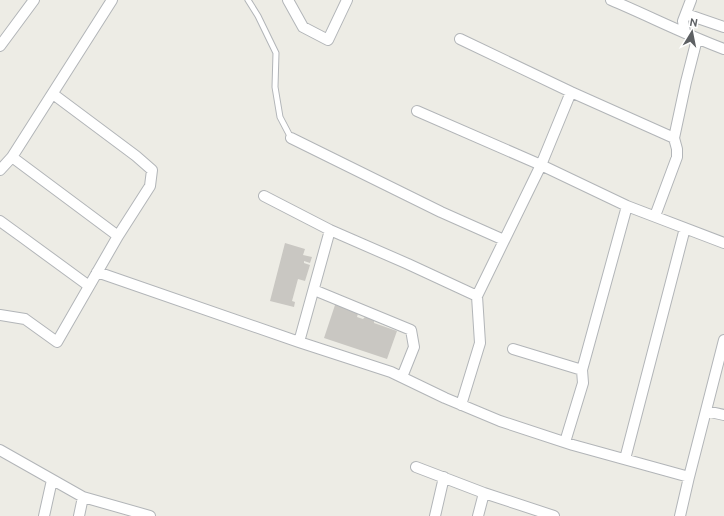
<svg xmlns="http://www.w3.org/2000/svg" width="724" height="516" viewBox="0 0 724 516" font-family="Ubuntu,sans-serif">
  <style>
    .building { fill: #c9c7c2 }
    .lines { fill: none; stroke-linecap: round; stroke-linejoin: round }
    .lane-casing { stroke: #b2b5b8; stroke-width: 7 }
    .street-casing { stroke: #b2b5b8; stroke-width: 12 }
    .lane { stroke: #fff; stroke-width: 5 }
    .street { stroke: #fff; stroke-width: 10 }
  </style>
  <rect width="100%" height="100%" fill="#edece5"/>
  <!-- building -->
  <path class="building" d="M285,243L305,249L303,255L312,257L310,263L304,261V263L310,265L305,281L298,279L292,301L295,302L294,307L270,301Z
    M336,302L359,310L357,317L363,319L365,317L374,320V323L397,331L387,359L324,338Z"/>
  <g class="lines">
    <defs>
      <path id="lane" d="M248,0L258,16L276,53L275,87L280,117L291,138"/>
      <path id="street" d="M288,0L303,27L328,40L347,0
        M611,0C649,16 686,35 724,49
        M686,14L724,27
        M685,32L683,21L691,0
        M460,39L571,92L674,138
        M0,46L34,0
        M417,111L541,165L627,206L724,243
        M291,138L441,212L504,240
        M12,157L118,236
        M0,170L12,157L112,0
        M264,196L330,230L408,264L477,296
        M655,216L677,157V149L674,138L686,82L697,39
        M0,221L22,237L89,286
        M97,272L299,342L391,372L445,398L500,421L573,445L689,477
        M314,290L411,330L414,347L402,377
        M0,315L25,319L57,342L118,236L150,186L152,170L136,156L53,94
        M299,342L330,230
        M513,349L582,370
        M461,405L480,343L477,296L541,165L571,92
        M706,411L724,415
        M565,442L583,383L582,370L627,206
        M0,450L83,497L150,516
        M625,459L685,228
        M416,467L484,493L554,516
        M44,516L52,480
        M79,516L83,497
        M435,516L444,477
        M478,516L484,493
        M680,516L689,477L724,340"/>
    </defs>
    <!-- lane casing -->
    <use href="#lane" class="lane-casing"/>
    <!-- street casing -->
    <use href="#street" class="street-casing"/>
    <!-- lane -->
    <use href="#lane" class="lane"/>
    <!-- street -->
    <use href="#street" class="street"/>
  </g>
  <!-- north arrow -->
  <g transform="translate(692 32) rotate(10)" stroke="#ffffff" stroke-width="3" paint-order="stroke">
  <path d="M0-3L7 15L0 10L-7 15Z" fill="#5d6063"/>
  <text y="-6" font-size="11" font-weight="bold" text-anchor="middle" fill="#5d6063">N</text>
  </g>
</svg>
